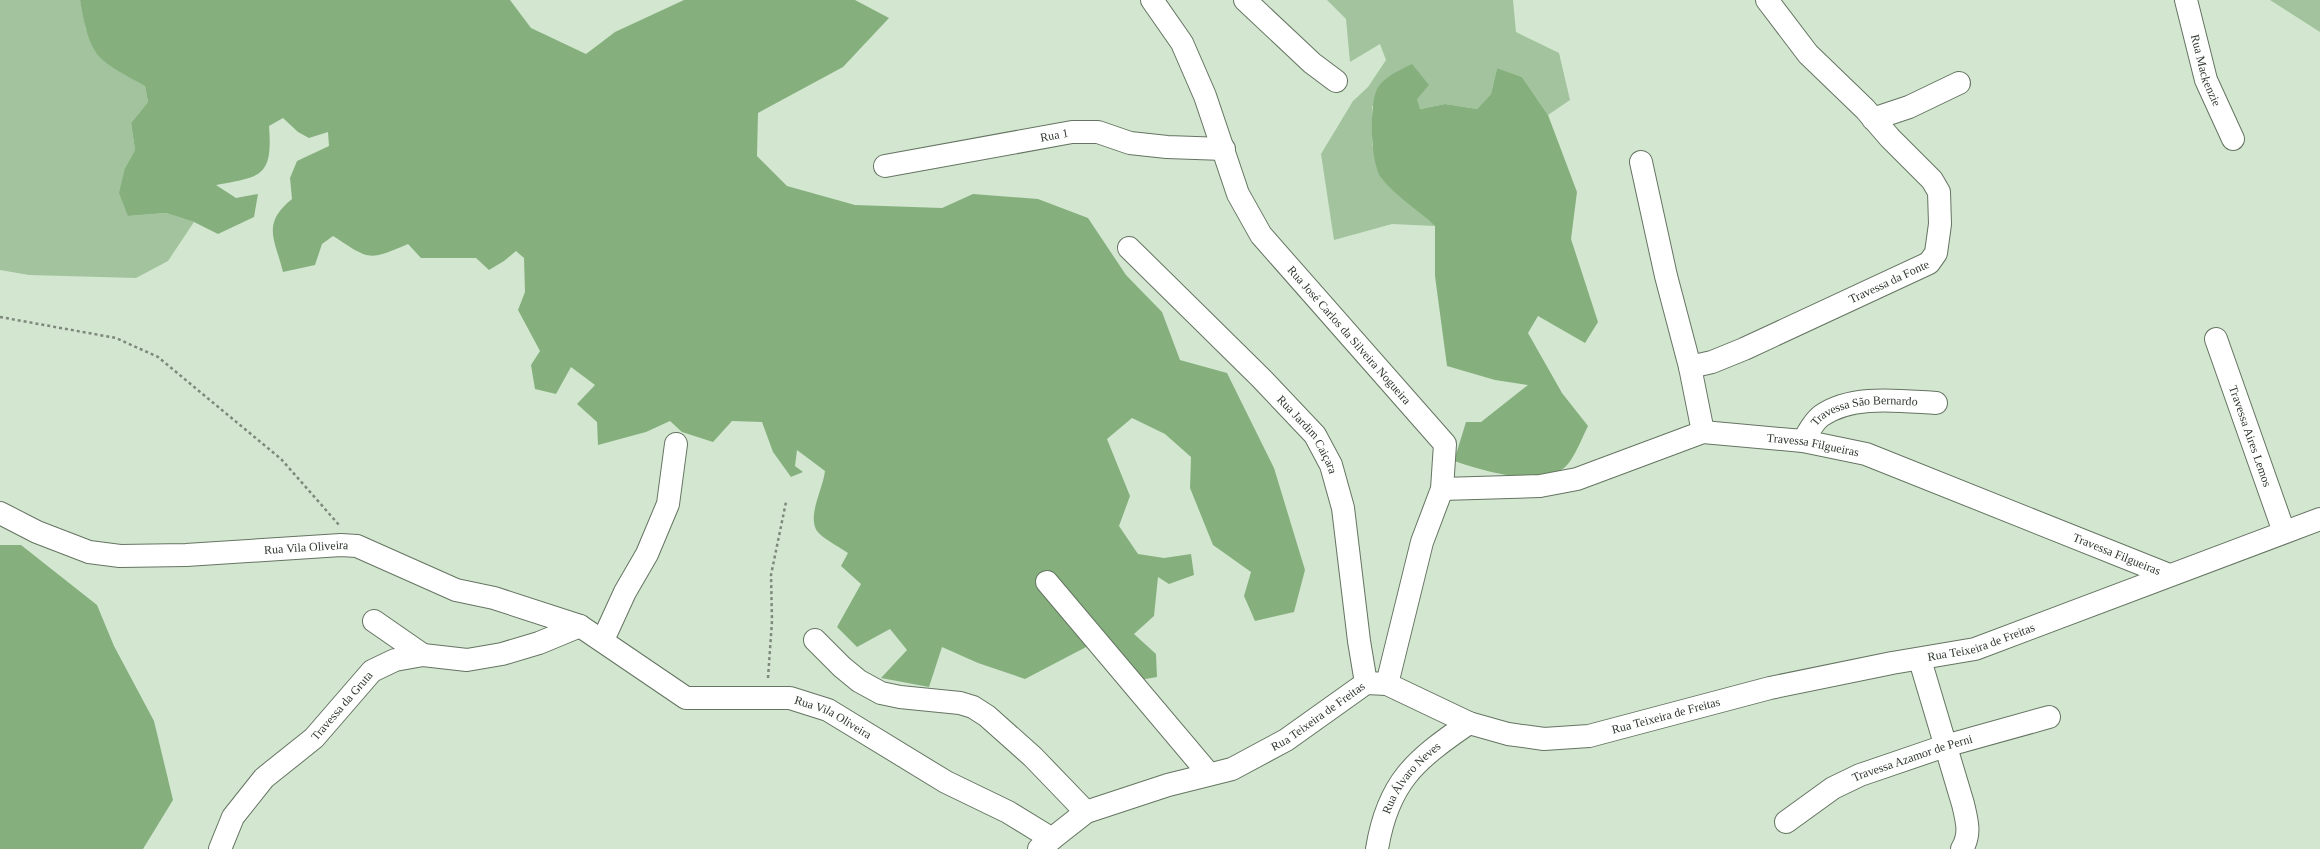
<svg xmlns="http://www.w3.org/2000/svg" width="2320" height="849" viewBox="0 0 2320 849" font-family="Georgia,serif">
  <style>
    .green { fill: #a2c39d }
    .forest { fill: #85b07e }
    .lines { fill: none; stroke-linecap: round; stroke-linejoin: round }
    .minor-casing { stroke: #647561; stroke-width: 24 }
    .path { stroke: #7d8a7b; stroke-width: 2.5; stroke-dasharray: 3 3; stroke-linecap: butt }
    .minor { stroke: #fff; stroke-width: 22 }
    .labels { text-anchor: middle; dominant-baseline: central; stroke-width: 4; stroke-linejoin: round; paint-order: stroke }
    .street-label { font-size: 12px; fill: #30382f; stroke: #fff }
  </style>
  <rect width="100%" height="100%" fill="#d3e6d0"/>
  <!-- green -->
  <path class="green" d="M0,0H80L86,30L120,72L145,86L148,102L131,123L135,150L125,168L129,216L166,213L194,222L168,261L136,278L29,275L0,270Z
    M1327,0H1513L1516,32L1559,53L1570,100L1548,115L1522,77L1497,68L1491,94L1477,109L1445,104L1419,109L1417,99L1372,106V144L1381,178L1435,226L1392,224L1334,240L1321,154L1353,101L1368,87L1386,60L1380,44L1350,62L1346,19Z
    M2270,0H2320V32Z"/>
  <!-- forest -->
  <path class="forest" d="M80,0H510L531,28L586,54L615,32L684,0H855L889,18L843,67L758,113L757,156L787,186L855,205L942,208L973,194L1038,199L1088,218L1126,275L1162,312L1180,360L1227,373L1274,468L1305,570L1294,612L1255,621L1244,596L1251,572L1213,545L1190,488L1191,457L1165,434L1132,418L1107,439L1130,496L1119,526L1138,554L1164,558L1191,554L1194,575L1169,584L1158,577L1154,616L1134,634L1156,654L1157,677L1134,681L1090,645L1025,679L978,663L942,647L929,687L881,678L907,650L890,629L857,647L837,627L861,584L841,566L848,553C841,548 822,538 817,531C807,516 823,489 825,471L797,450L795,466L803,472L791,477L773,452L762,422L732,421L713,442L682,432L670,421L646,432L598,445L597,422L577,404L595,385L571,367L556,394L535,389L531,365L540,351L518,310L525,292L524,258L516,251L504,261L489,270L476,258H421L408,244C367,262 369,259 333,236L322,244L315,265L283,272C275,239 261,224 292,199L290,178L297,161L329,146L328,132L309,138L298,132L283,118L269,126C273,177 261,177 216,185L236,198L258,194L254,217L218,234L194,222L166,213L128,216L119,193L125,168L135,150L131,123L148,102L145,86C131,78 103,65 95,51C86,36 83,17 80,0Z
    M1412,64L1429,85L1417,99L1420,109L1445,104L1477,109L1491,94L1497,68L1522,77L1548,115L1577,192L1571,239L1598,322L1585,343L1538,316L1528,333L1562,393L1588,426C1582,438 1576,454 1568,464C1545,491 1482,470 1454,461L1466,422H1481L1528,385L1495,380L1447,366L1435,276V226C1419,211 1395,195 1382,179C1370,164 1369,106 1377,89C1383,77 1400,70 1412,64Z
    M0,545H21L97,605L114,646L154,721L173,800L143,849H0Z"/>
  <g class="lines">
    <defs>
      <g id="minor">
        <path id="s1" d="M1152,0L1182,43L1205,96L1238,194L1261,235L1445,444L1442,489L1422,542L1387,684"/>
        <path d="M1245,0L1312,63L1336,81"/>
        <path id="s2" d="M2186,0L2206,80L2233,139"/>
        <path d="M1873,119L1909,107L1959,83"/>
        <path d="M1641,162L1666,276L1690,367L1703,432"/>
        <path id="s3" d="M885,166L1072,132H1098L1130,143L1167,147L1224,149"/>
        <path id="s4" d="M1129,248L1261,378L1315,435L1331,465L1343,508L1359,641L1366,683"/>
        <path id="s5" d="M2216,339L2284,532"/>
        <path id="s6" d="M1690,367L1712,362L1744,349L1929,263L1936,253L1940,224L1939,192L1932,180L1890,138L1865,109L1808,54L1767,0"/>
        <path id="s7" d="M1803,441C1808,433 1813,422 1821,416C1852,394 1900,401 1936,403"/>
        <path id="s8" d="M1442,489L1540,486L1577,479L1703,432L1803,441L1866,454L2169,575"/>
        <path id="s9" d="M0,513L37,532L89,552L120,556L186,555L341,545L357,546L456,590L494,598L580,626L686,698H790L828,710L946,782L1008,812L1052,839"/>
        <path d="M1047,582L1209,774"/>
        <path d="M374,621L423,655"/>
        <path d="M603,640L625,592L647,554L668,504L676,444"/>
        <path d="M815,640L842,667L859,681L881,693L900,697L960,703L973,707L987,716L1033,757L1086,812"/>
        <path d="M1920,660L1963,804C1967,821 1971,834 1962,849"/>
        <path id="s10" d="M1786,822L1833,788L1860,775L1945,746L2049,717"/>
        <path id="s11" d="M220,849L233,817L264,778L314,738L372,671L395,660L423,655L467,660L502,654L539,643L580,626"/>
        <path id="s12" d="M1039,849L1086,812L1168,785L1232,769L1286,740L1366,683L1387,684L1469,723L1508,734L1544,739L1589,736L1770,688L1892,663L1975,649L2320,519"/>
        <path id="s13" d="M1377,849C1388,782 1415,760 1469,723"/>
      </g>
    </defs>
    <!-- minor casing -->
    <use href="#minor" class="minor-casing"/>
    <!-- path -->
    <path class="path" d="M0,317L116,338L158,357L281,459L340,526
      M768,678L772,621L771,575L786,502"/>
    <!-- minor -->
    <use href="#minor" class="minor"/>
  </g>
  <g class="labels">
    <!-- street labels -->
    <g class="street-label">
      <text stroke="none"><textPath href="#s2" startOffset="73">Rua Mackenzie</textPath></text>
      <text stroke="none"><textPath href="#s3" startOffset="172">Rua 1</textPath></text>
      <text stroke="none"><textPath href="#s6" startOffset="217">Travessa da Fonte</textPath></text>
      <text stroke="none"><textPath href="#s1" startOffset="394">Rua José Carlos da Silveira Nogueira</textPath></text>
      <text stroke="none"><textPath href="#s7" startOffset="75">Travessa São Bernardo</textPath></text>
      <text stroke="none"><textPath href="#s4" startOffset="259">Rua Jardim Caiçara</textPath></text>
      <text stroke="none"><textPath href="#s5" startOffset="103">Travessa Aires Lemos</textPath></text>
      <text stroke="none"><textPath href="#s8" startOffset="381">Travessa Filgueiras</textPath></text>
      <text stroke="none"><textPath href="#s9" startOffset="315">Rua Vila Oliveira</textPath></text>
      <text stroke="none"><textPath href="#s8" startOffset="705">Travessa Filgueiras</textPath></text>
      <text stroke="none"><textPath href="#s12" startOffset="1009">Rua Teixeira de Freitas</textPath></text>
      <text stroke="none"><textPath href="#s11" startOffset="191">Travessa da Gruta</textPath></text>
      <text stroke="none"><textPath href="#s12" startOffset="685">Rua Teixeira de Freitas</textPath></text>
      <text stroke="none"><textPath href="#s12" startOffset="313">Rua Teixeira de Freitas</textPath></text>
      <text stroke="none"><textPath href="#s9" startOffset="883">Rua Vila Oliveira</textPath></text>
      <text stroke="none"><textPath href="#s10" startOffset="143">Travessa Azamor de Perni</textPath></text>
      <text stroke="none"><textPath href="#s13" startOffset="81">Rua Álvaro Neves</textPath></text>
    </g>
  </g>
</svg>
